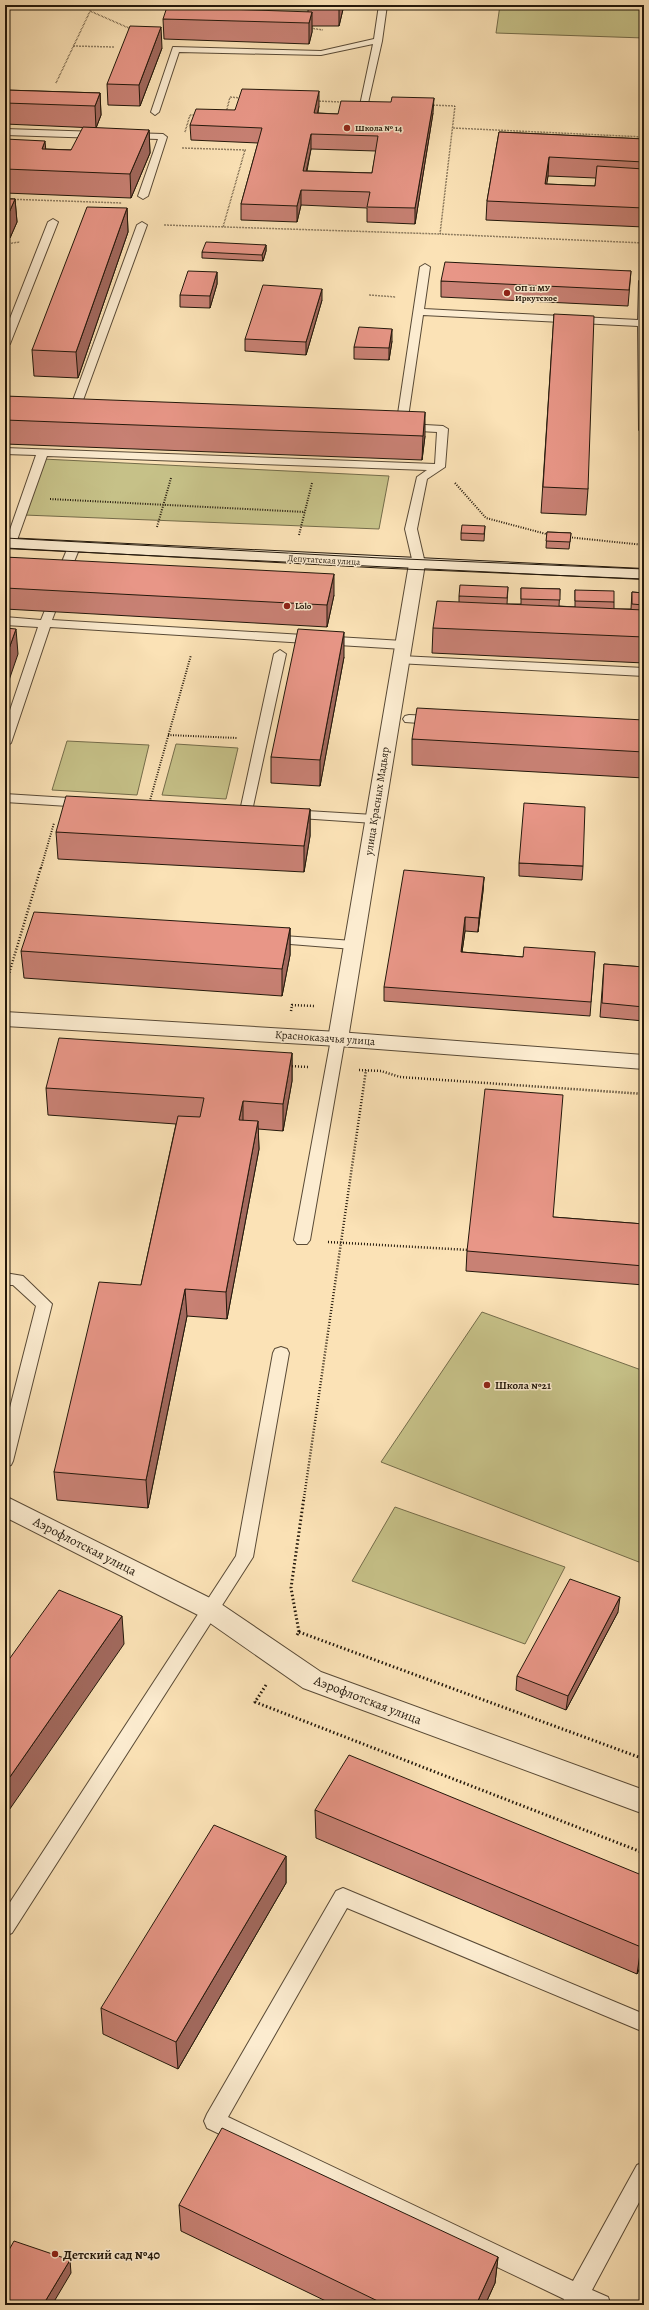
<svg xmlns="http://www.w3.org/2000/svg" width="649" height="2310" viewBox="0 0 649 2310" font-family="Alegreya,serif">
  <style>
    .green { fill: #c6c188; stroke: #746c4a }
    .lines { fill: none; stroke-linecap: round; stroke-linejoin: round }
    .service-casing { stroke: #594a36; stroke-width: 2 }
    .minor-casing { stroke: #594a36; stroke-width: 2 }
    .tertiary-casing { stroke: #594a36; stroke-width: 2 }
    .secondary-casing { stroke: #23180b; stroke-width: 2 }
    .path-far3 { stroke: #23180b; stroke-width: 1.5; stroke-dasharray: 0.5 1; stroke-linecap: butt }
    .path-far2 { stroke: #23180b; stroke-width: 2; stroke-dasharray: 1 1.5; stroke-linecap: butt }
    .path-far1 { stroke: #23180b; stroke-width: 2.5; stroke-dasharray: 1 2; stroke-linecap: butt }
    .path { stroke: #23180b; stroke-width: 3; stroke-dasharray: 1.5 2.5; stroke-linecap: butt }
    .service { fill: #fcecd0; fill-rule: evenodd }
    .minor { fill: #fcecd0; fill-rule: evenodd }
    .tertiary { fill: #fcecd0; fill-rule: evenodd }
    .secondary { fill: #fcecd0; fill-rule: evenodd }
    .tram { stroke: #23180b; stroke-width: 1 }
    .wall { fill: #c88174; stroke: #23180b; fill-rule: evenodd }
    .shaded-wall { fill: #a2695e; stroke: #23180b }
    .building { fill: #e89687; stroke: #23180b; fill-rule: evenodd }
    .poi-dot { fill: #8f2418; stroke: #fcecd0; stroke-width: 1.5 }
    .labels { text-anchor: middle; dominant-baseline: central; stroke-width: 3; stroke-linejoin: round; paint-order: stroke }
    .far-poi-label { font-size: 9px; font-weight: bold; fill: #23180b; stroke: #fcecd0; text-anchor: start }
    .far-street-label { font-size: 9px; fill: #23180b; stroke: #fcecd0 }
    .street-label { font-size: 11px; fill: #23180b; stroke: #fcecd0 }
    .poi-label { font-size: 11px; font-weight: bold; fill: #23180b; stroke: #fcecd0; text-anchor: start }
    .near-street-label { font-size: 13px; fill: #23180b; stroke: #fcecd0 }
    .near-poi-label { font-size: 13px; font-weight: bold; fill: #23180b; stroke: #fcecd0; text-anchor: start }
  </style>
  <rect width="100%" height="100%" fill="#fbe2b6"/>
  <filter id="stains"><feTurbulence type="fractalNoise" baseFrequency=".005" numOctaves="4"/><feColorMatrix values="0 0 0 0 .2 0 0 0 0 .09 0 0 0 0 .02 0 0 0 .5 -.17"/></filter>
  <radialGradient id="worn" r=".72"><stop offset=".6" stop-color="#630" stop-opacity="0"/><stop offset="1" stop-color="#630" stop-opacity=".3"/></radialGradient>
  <!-- green -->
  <path class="green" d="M500,5H644V38L496,33Z
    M43,459L389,476L379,529L24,515Z
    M67,741L149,745L137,795L52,790Z
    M176,744L238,748L226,799L162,795Z
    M482,1312L644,1371V1564L381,1462Z
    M395,1507L565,1567L525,1644L352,1581Z"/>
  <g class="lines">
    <defs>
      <path id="service" d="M379,5H387L382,41L366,112L359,110L373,44L321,55L179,52L159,112L155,115L151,112L173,47L321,51L374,39Z
        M5,129L100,132L104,135L100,138L5,135Z
        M130,133L163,134L167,137L148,196L143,199L138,196L158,139L127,138V134Z
        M53,219L58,222L10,344L5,347V331L48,222Z
        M142,222L147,225L78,414L77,416H69L68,414L137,225Z
        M425,264L430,267L424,309L638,320L639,281L644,278V433L639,430L638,326L423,315L407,424L443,426L448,429L445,467L427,479L417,529L424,559L421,566H413L411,564L412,559L405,529L417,477L427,470L47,456L16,543L10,546L5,544L36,455L5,454V448L435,464L437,432L401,430L396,427L420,267Z
        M74,544L80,547L67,579L61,582L57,581L55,579L68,547Z
        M49,608L55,612L52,620L403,641L409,645L403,649L50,627L11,743L5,747V725L38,627L5,625V617L41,620L45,610Z
        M280,650L286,654L252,811L246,815L240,811L274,654Z
        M401,656L644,668V676L397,663L395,660Z
        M409,715L434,716L440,720L434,724L405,722L403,719L405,716Z
        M5,794L84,799L90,803L84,807L5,802Z
        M290,810L374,815L380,819L374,823L285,817L284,814Z
        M270,935L353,941L360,945L353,949L265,942L263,939Z
        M338,1034L345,1039L310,1240L307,1244H297L294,1240L331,1039Z
        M5,1273L23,1276L52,1304L13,1461L11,1465L5,1467V1427L36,1306L13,1285H5Z
        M281,1347L287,1349L289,1353L253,1557L12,1933L5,1936V1910L236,1556L273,1353L275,1349Z
        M343,1888L644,2014V2032L347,1908L228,2117L573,2281L637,2165L644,2162V2193L592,2290L608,2297L611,2305H561L564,2299L207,2128L204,2121L207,2114L336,1891Z"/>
      <path id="minor" d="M417,559L423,560L425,564L348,1039L345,1044L338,1046L331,1044L328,1039L409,564L411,560Z
        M5,1496L218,1602L321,1672L644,1790V1814L303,1688L200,1616L5,1517Z"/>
      <path id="tertiary" d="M5,1012L338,1032L644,1055V1069L338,1046L5,1026Z"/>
      <path id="secondary" d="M5,538L644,569V579L5,548Z"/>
    </defs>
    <!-- service casing -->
    <use href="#service" class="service-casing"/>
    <!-- minor casing -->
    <use href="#minor" class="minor-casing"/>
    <!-- tertiary casing -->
    <use href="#tertiary" class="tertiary-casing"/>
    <!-- secondary casing -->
    <use href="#secondary" class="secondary-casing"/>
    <!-- path-far3 -->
    <path class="path-far3" d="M220,5L228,10
      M90,11L131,29
      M310,28L323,30
      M73,46L114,47
      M56,83L93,5
      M316,101L341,102
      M430,105L455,106L440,234L644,243
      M226,113L230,97L241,98
      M453,128L644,137
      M185,132L190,115H195
      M182,148L245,150L223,227
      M5,199L122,203
      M164,225L440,234
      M5,244L20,242
      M369,295L396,297"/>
    <!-- path-far2 -->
    <path class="path-far2" d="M455,483L486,518L550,535
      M50,499L305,512
      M157,527L171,478
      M299,535L312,483
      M567,537L644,545
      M168,735L237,738
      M149,804L191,655
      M41,868L54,823"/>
    <!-- path-far1 -->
    <path class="path-far1" d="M5,987L41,867
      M291,1011L292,1005L315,1006
      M289,1066L308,1067
      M359,1070L381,1071L400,1077L644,1094
      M328,1242L469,1250
      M304,1498L366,1070"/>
    <!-- path -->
    <path class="path" d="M299,1632L644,1759
      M297,1635L299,1632L291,1588L304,1497
      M266,1685L255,1702L644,1853"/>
    <!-- service -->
    <use href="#service" class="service"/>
    <!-- minor -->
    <use href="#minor" class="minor"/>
    <!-- tertiary -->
    <use href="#tertiary" class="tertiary"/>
    <!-- secondary -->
    <use href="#secondary" class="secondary"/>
    <!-- tram -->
    <path class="tram" d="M5,538L381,558L644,569
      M5,548L380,568L644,579"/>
  </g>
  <!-- wall -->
  <path class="wall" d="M308,5H344L339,26H312V32L309,44L164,39L163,19L308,12Z
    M162,48L140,106L108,105L107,84Z
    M5,90L100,93L101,115L96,128L5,124Z
    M319,106L318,113L338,114L433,113L415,224L367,222V208L301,205L297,222L241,220V204L258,143L191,140L190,125L235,110ZM311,149L376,151L372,173L307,171Z
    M149,130L150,153L131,198L5,193V139L46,149L71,150Z
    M499,132L644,139V227L486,220L487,201ZM548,176L596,178L595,186L546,184Z
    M5,199H15L17,222L10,238L5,237Z
    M127,208L128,232L78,378L34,376L32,350Z
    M266,245V251L263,261L202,258V252Z
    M631,271L628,306L441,297V281Z
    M217,272V284L210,308L180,307V295Z
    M322,300L306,355L245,351V339Z
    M554,314L588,489L586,515L541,513Z
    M392,341L389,360L354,359V347Z
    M5,396L425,436L422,460L5,444Z
    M485,526L484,541L461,540V533Z
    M547,532L571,533L569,549L546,548Z
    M5,557L334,595L327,627L5,609Z
    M508,587L507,604H521V588L560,589L559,606L575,607V590L614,602V609H631L632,592L644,593V663L432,653L433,628L459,602V596Z
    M344,657L320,786L271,783V757Z
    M644,720V778L412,765V739Z
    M310,809V836L304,872L58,859L56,832Z
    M519,863L583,866L582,880L519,876Z
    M484,877L483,891L478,932L465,931L462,952L523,957L595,952L590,1016L384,1001V987Z
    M290,928V955L282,996L24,978L21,951Z
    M604,964L644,967V1021L600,1017Z
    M292,1053V1081L283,1131L258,1129L259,1149L227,1319L187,1316L148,1508L57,1500L54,1472L141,1285L176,1124L48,1115L46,1088Z
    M553,1217L644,1224V1285L466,1271L467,1251Z
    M618,1612L566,1710L516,1690L517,1676Z
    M315,1810L644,1876V1959L637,1974L316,1838Z
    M286,1856V1883L178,2069L103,2034L101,2008Z
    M179,2205L498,2257L495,2283L485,2305H334L181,2231Z"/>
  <!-- shaded-wall -->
  <path class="shaded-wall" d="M339,5H344L339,26Z
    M312,12V32L309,44V23Z
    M161,27L162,48L140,106L139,85Z
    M319,91V106L314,128V113Z
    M100,93L101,115L96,128L95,106Z
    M434,98L433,113L415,224V208Z
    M149,130L150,153L131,198L130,174Z
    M311,134V149L303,186V171Z
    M45,141L47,164L42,149Z
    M549,157L548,176L544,202L545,184Z
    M301,190V205L297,222V206Z
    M15,199L17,222L10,238L8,215Z
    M127,208L128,232L78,378L76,352Z
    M266,245V251L263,261L262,255Z
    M217,272V284L210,308V296Z
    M322,289V300L306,355V342Z
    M392,329V341L389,360V348Z
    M425,412V436L422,460L423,436Z
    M334,574V595L327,627V605Z
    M16,629L18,654L5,692V660Z
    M344,632V657L320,786V760Z
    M310,809V836L304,872V846Z
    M484,877L483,891L478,932L479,918Z
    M465,917V931L460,966L461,952Z
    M290,928V955L282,996V969Z
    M292,1053V1081L283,1131V1104Z
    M243,1101V1128L239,1120Z
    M258,1121L259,1149L227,1319L226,1292Z
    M185,1289L187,1316L148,1508L146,1480Z
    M620,1597L618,1612L566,1710L568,1696Z
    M122,1616L124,1644L5,1816V1784Z
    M286,1856V1883L178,2069L176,2042Z
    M644,1941V1959L637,1974L641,1947Z
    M498,2257L495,2283L485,2305H476Z
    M70,2260L71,2273L52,2305H43Z"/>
  <!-- building -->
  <path class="building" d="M308,5H339V6Z
    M167,7L312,12L309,23L163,19Z
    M130,26L161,27L139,85L107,84Z
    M242,89L319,91L314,113L338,114L341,101L391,102L392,97L434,98L415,208L367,207L370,192L301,190L297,206L241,204L262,128L190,125L196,109L235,110ZM311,134L378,136L372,173L303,171Z
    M5,90L100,93L95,106L5,103Z
    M83,127L149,130L130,174L5,169V139L45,141L42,149L71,150Z
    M499,132L644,139V162L549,157L545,184L595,186L597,166L644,169V208L487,201Z
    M5,199H15L8,215H5Z
    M87,207L127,208L76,352L32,350Z
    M206,242L266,245L262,255L202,252Z
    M445,262L631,271L629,290L441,281Z
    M188,271L217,272L210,296L180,295Z
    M263,285L322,289L306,342L245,339Z
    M554,314L594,316L588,489L543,487Z
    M359,327L392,329L389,348L354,347Z
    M5,396L425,412L423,436L5,420Z
    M462,525L485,526L484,534L461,533Z
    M547,532L571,533L570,542L546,541Z
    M5,557L334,574L327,605L5,588Z
    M460,585L508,587L507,598L459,596Z
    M521,588L560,589V600L521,599Z
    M575,590L614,591V602L575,601Z
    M632,592L644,593V605L632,604Z
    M437,601L644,610V637L433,628Z
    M5,628L16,629L5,660Z
    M298,629L344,632L320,760L271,757Z
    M417,708L644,720V752L412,739Z
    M66,796L310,809L304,846L56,832Z
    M524,803L585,807L583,866L519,863Z
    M404,870L484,877L479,918L465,917L461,952L523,957L524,947L595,952L591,1002L384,987Z
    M34,912L290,928L282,969L21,951Z
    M604,964L644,967V1007L602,1003Z
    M59,1038L292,1053L283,1104L243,1101L239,1120L258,1121L226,1292L185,1289L146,1480L54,1472L99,1282L141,1285L178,1116L200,1117L204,1098L46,1088Z
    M485,1089L563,1095L553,1217L644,1224V1266L467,1251Z
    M570,1579L620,1597L568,1696L517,1676Z
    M59,1590L122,1616L5,1784V1665Z
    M349,1755L644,1876V1941L641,1947L315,1810Z
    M214,1825L286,1856L176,2042L101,2008Z
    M222,2128L498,2257L476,2305H386L179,2205Z
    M14,2241L70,2260L43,2305H5V2257Z"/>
  <!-- markers -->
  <g class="poi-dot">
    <circle cx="347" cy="128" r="4"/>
    <circle cx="507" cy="293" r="4"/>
    <circle cx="287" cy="606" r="4"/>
    <circle cx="487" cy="1385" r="4"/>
    <circle cx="55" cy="2254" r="4"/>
  </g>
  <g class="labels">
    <!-- far-poi labels -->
    <g class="far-poi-label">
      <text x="355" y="128">Школа № 14</text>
      <text x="515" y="288">ОП 11 МУ<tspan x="515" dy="10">Иркутское</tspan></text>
      <text x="295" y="606">Lolo</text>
    </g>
    <!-- far-street labels -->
    <g class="far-street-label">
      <text transform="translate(324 560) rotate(3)">Депутатская улица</text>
    </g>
    <!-- street labels -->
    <g class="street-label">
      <text transform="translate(377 801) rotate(-81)">улица Красных Мадьяр</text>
      <text transform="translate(325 1038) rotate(4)">Красноказачья улица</text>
    </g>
    <!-- poi labels -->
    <g class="poi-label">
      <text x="495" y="1385">Школа №21</text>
    </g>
    <!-- near-street labels -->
    <g class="near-street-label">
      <text transform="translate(85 1546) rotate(27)">Аэрофлотская улица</text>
      <text transform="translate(368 1700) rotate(21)">Аэрофлотская улица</text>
    </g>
    <!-- near-poi labels -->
    <g class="near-poi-label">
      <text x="63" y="2254">Детский сад №40</text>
    </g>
  </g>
  <!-- margin -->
  <rect width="649" height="2310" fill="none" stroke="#fbe2b6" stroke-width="20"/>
  <rect x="6" y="6" width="637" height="2298" fill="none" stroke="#23180b" stroke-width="2"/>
  <rect x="10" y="10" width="629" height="2290" fill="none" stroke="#23180b"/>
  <rect width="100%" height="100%" filter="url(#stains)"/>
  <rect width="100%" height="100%" fill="url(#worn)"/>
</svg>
